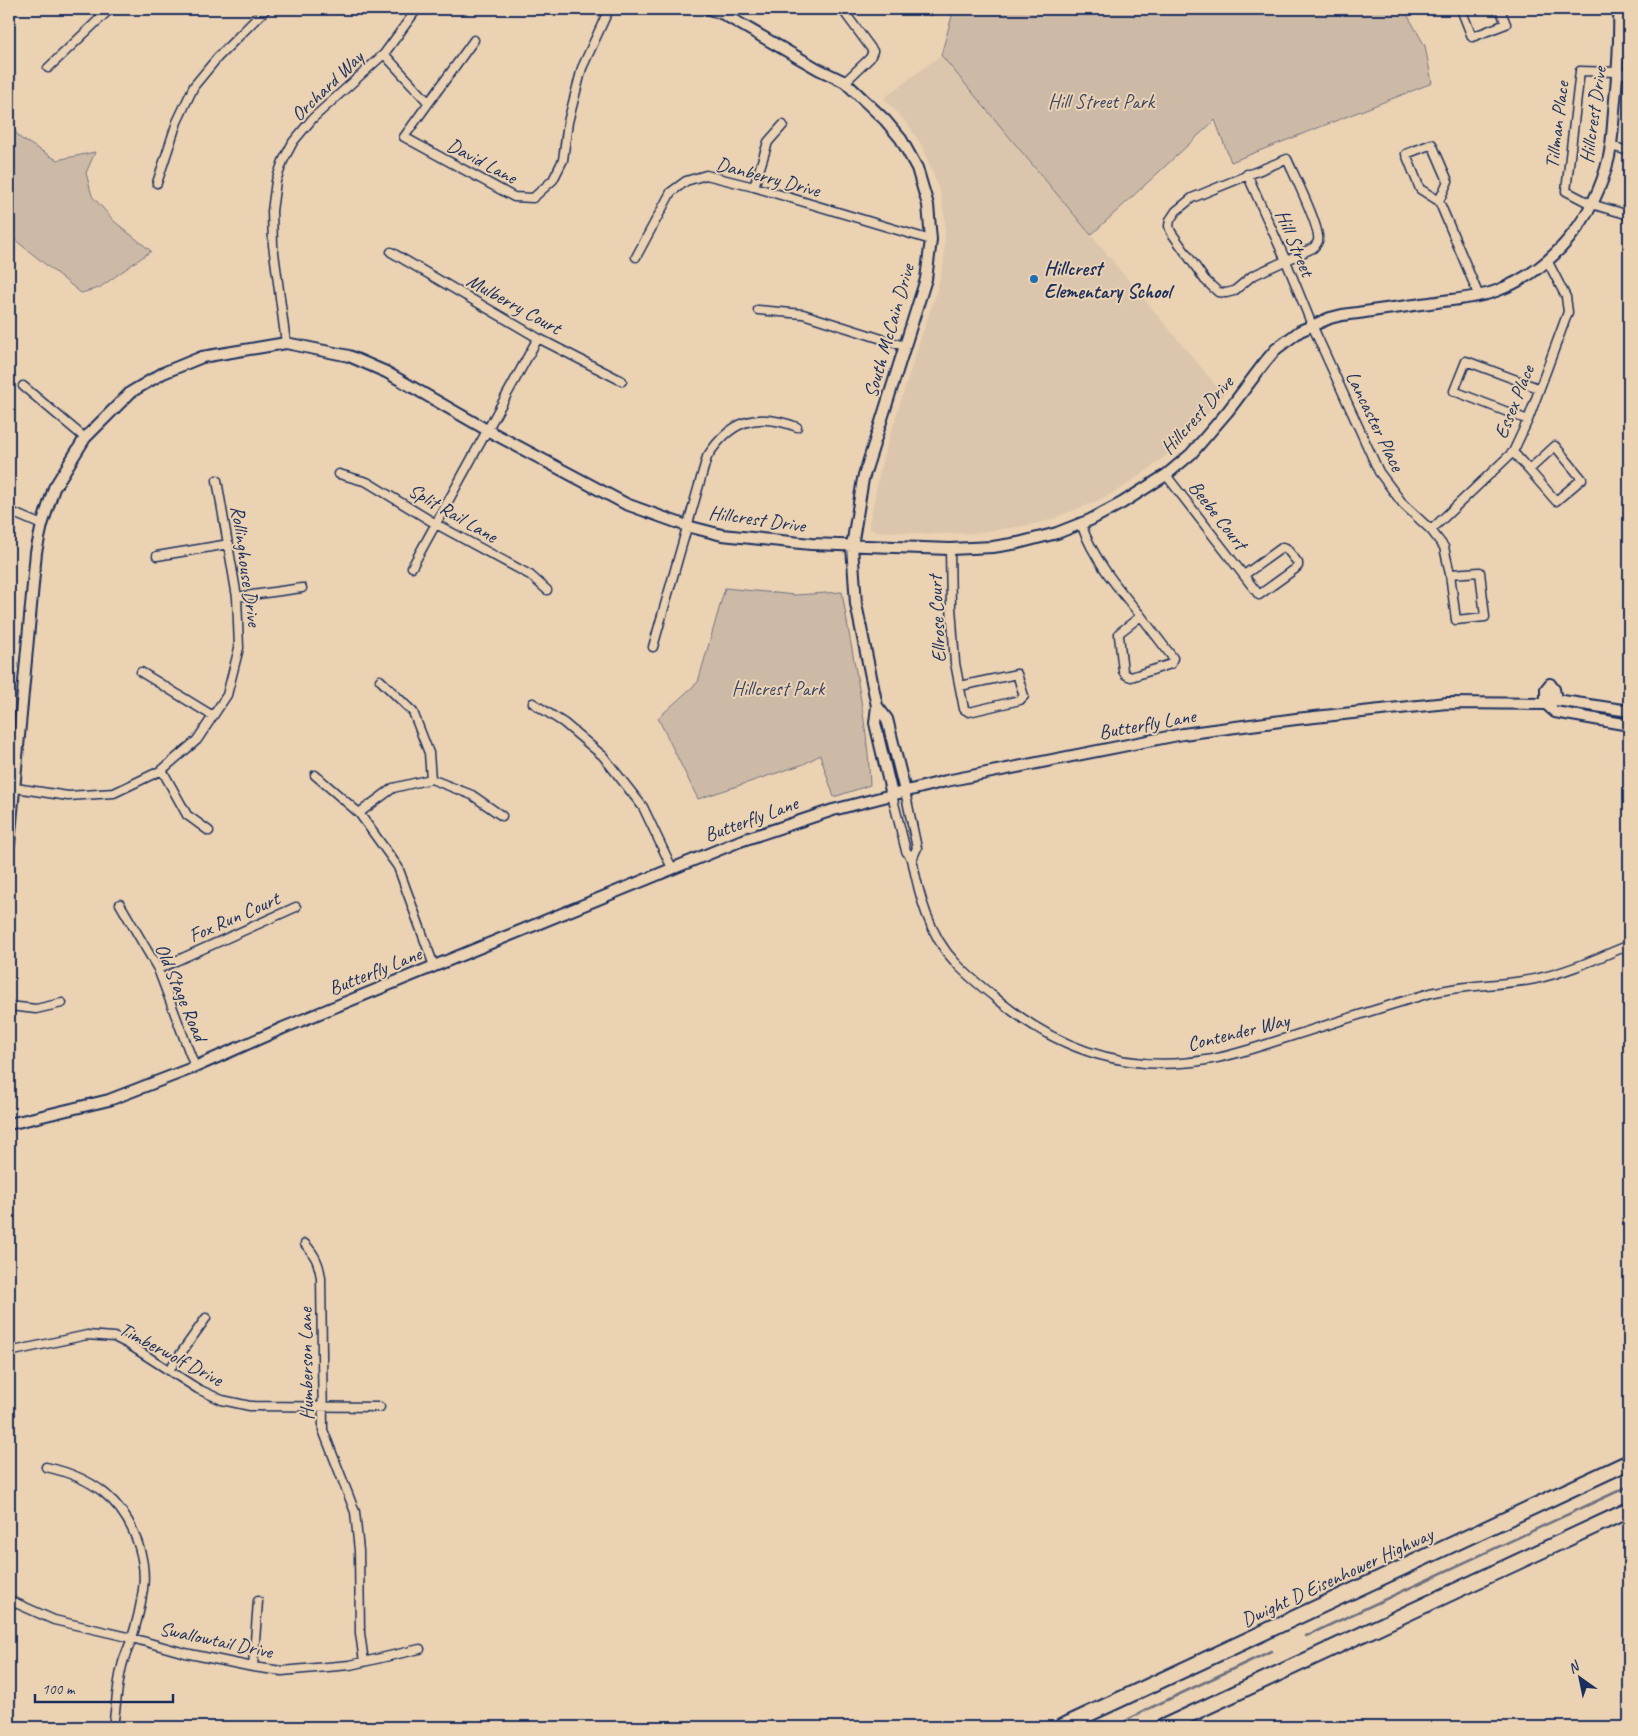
<svg xmlns="http://www.w3.org/2000/svg" width="1638" height="1736" viewBox="0 0 1638 1736" font-family="Caveat,sans-serif">
  <style>
    .built { fill: #dbc6ad }
    .green { fill: #ccbaa7; stroke: #747482 }
    .lines { fill: none; stroke-linecap: round; stroke-linejoin: round }
    .stream { stroke: #6d6f80; stroke-width: 2.5 }
    .street-casing { stroke: #1b2f5e; stroke-width: 11 }
    .secondary-casing { stroke: #1b2f5e; stroke-width: 14 }
    .highway-casing { stroke: #1b2f5e; stroke-width: 18 }
    .street { stroke: #ead2b3; stroke-width: 8 }
    .secondary { stroke: #ead2b3; stroke-width: 10 }
    .highway { stroke: #ead2b3; stroke-width: 14 }
    .poi-dot { fill: #1f6fb2; stroke: #ead2b3; stroke-width: 2 }
    .labels { text-anchor: middle; dominant-baseline: central; stroke-width: 4; stroke-linejoin: round; paint-order: stroke }
    .street-label { font-size: 20px; fill: #1b2f5e; stroke: #ead2b3 }
    .park-label { font-size: 20px; fill: #364469; stroke: #ead2b3 }
    .poi-label { font-size: 20px; font-weight: bold; fill: #1b2f5e; stroke: #ead2b3; text-anchor: start }
  </style>
  <rect width="100%" height="100%" fill="#ead2b3"/>
  <filter id="ink" filterUnits="userSpaceOnUse"><feTurbulence type="fractalNoise" baseFrequency=".02" numOctaves="2"/><feDisplacementMap in="SourceGraphic" scale="10" xChannelSelector="R" yChannelSelector="G"/><feConvolveMatrix kernelMatrix="1 2 1 2 8 2 1 2 1" color-interpolation-filters="sRGB"/></filter>
  <g filter="url(#ink)">
    <!-- built -->
    <path class="built" d="M941,55L1224,395L1185,439L1156,464L1122,488L1097,501L1047,521L1024,526L974,533L939,534L874,531L870,529L869,524L882,461L921,337L935,297L944,262L945,219L941,195L923,148L909,126L884,98Z"/>
    <!-- green -->
    <path class="green" d="M954,9H1404L1425,46L1432,83L1231,162L1215,120L1091,235L941,55Z
      M9,123L20,138L57,160L95,152L86,173L92,196L115,222L151,251L99,288L81,293L9,235Z
      M725,588L795,595L842,592C852,657 868,720 870,785L834,797L820,755L804,764L698,799L658,718L698,682Z"/>
    <g class="lines">
      <!-- stream -->
      <path class="stream" d="M1306,1636L1629,1486
        M1114,1727L1148,1709L1271,1651"/>
      <defs>
        <path id="street" d="M842,9L873,51L870,58L845,82
          M930,9L931,10
          M1461,9L1472,37L1506,24L1500,9
          M474,40L404,137L514,197L533,198L553,180L563,160L568,122L582,68L609,9
          M384,54L428,102
          M48,68L110,9
          M1629,75L1617,72L1580,71L1566,191L1591,204L1629,215
          M1432,144L1448,181L1439,201L1420,189L1406,154Z
          M1610,146L1629,151
          M1287,159C1293,173 1321,228 1318,241C1317,244 1315,246 1313,248L1252,276L1234,291L1226,293L1218,292L1205,280L1171,232L1169,226L1170,220L1176,211L1192,198Z
          M1247,174L1286,261L1312,325L1379,472L1403,504L1431,530L1444,547L1450,574L1480,572L1485,617L1456,620L1450,574
          M157,183L177,122L194,86L218,57L266,9
          M754,187L768,142L783,125
          M1439,201L1479,296
          M391,252L538,338L622,381
          M636,257L671,192L686,181L706,175L754,187L931,240
          M758,310L803,314L904,346
          M286,343L273,245L272,211L276,181L283,161L293,142L313,118L384,54L417,9
          M23,386L85,438
          M1528,420L1454,391L1466,361L1538,388
          M1513,452L1529,470L1555,446L1582,479L1556,501L1529,470
          M339,474L367,482L436,524L530,575L547,590
          M1166,475L1259,595L1295,569L1298,566V563L1286,548L1283,547L1244,575
          M9,511L42,525
          M1081,524C1094,560 1117,587 1141,616
          M1431,530L1513,452L1528,420L1568,312L1566,297L1548,262
          M950,549L951,607L955,663L964,709L969,712L1020,700L1024,696L1017,674L960,686
          M157,556L229,544
          M412,567L538,338
          M237,597L302,588
          M1141,616L1173,658L1171,664L1131,677L1126,675L1123,671L1119,636V633Z
          M653,647L707,457C730,421 756,411 797,427
          M141,672L213,716
          M380,680L413,712L429,753L431,779
          M533,703L564,723L603,756L643,807L672,868
          M162,770L187,815L209,831
          M315,775L359,813L398,867L434,966
          M9,787L68,796L114,793L162,770L197,740L227,695L239,648L237,597L217,480
          M905,791L917,848L912,859
          M892,795L906,851L912,859C919,895 929,935 955,962C969,978 986,990 1002,1003C1061,1051 1130,1073 1206,1060C1233,1056 1260,1046 1286,1038C1333,1023 1380,1008 1427,994C1462,984 1499,986 1535,979C1568,972 1598,958 1629,945
          M359,813L393,788L431,779L472,795L502,816
          M120,904L158,969L195,1067
          M158,969L296,907
          M9,1006L36,1009L62,1003
          M305,1244C315,1255 319,1263 321,1278L323,1430L355,1512L359,1551L360,1633L364,1662
          M9,1352L87,1335L114,1337L128,1344L198,1389L222,1400L250,1406L380,1407
          M169,1370L206,1318
          M46,1467C92,1477 125,1500 139,1547C143,1560 145,1575 143,1589C141,1605 137,1622 132,1638C129,1647 124,1657 122,1666C117,1686 116,1707 113,1727
          M9,1600L54,1620L132,1638L185,1653L253,1667L282,1671L350,1665L420,1649
          M253,1667L258,1601"/>
        <path id="secondary" d="M709,9L723,14L818,69L845,82L885,120L901,139L917,168L928,205L931,240L926,279L863,479L852,546L856,604L877,706L875,723L892,795
          M1546,704L1555,712L1629,725
          M1546,704V689L1550,684L1554,689L1556,700
          M877,706L887,719L905,791
          M9,844L36,552L42,525L54,488L85,438L131,392L163,373L202,357L286,343L349,356L386,372L487,430L626,504L687,526L722,535L811,544L950,549L993,547L1018,543L1057,533L1090,520L1122,503L1166,475L1191,454L1228,411L1265,362L1276,349L1300,331L1330,318L1342,315C1374,311 1405,306 1437,302C1457,299 1477,298 1496,291C1555,269 1595,217 1609,157C1613,138 1613,119 1615,100C1618,69 1620,39 1619,9
          M9,1124L109,1100L195,1067L283,1028L740,841L833,810L946,781L1183,734L1296,719L1447,703L1546,704L1556,700L1629,711"/>
        <path id="highway" d="M1061,1727L1629,1462
          M1163,1727L1629,1510"/>
      </defs>
      <!-- street casing -->
      <use href="#street" class="street-casing"/>
      <!-- secondary casing -->
      <use href="#secondary" class="secondary-casing"/>
      <!-- highway casing -->
      <use href="#highway" class="highway-casing"/>
      <!-- street -->
      <use href="#street" class="street"/>
      <!-- secondary -->
      <use href="#secondary" class="secondary"/>
      <!-- highway -->
      <use href="#highway" class="highway"/>
    </g>
  </g>
  <!-- markers -->
  <circle class="poi-dot" cx="1034" cy="279" r="5"/>
  <g class="labels">
    <!-- street labels -->
    <g class="street-label">
      <text transform="translate(327 86) rotate(-44)">Orchard Way</text>
      <text transform="translate(1593 115) rotate(-82)">Hillcrest Drive</text>
      <text transform="translate(1557 125) rotate(-83)">Tillman Place</text>
      <text transform="translate(482 161) rotate(28)">David Lane</text>
      <text transform="translate(768 177) rotate(15)">Danberry Drive</text>
      <text transform="translate(1295 243) rotate(67)">Hill Street</text>
      <text transform="translate(514 304) rotate(29)">Mulberry Court</text>
      <text transform="translate(889 331) rotate(-74)">South McCain Drive</text>
      <text transform="translate(1514 402) rotate(-68)">Essex Place</text>
      <text transform="translate(1197 415) rotate(-48)">Hillcrest Drive</text>
      <text transform="translate(1375 421) rotate(64)">Lancaster Place</text>
      <text transform="translate(453 513) rotate(30)">Split Rail Lane</text>
      <text transform="translate(1218 515) rotate(52)">Beebe Court</text>
      <text transform="translate(757 519) rotate(8)">Hillcrest Drive</text>
      <text transform="translate(246 566) rotate(82)">Rollinghouse Drive</text>
      <text transform="translate(937 619) rotate(-93)">Ellrose Court</text>
      <text transform="translate(1147 724) rotate(-10)">Butterfly Lane</text>
      <text transform="translate(751 819) rotate(-20)">Butterfly Lane</text>
      <text transform="translate(234 917) rotate(-24)">Fox Run Court</text>
      <text transform="translate(375 971) rotate(-22)">Butterfly Lane</text>
      <text transform="translate(181 992) rotate(67)">Old Stage Road</text>
      <text transform="translate(1238 1032) rotate(-14)">Contender Way</text>
      <text transform="translate(171 1354) rotate(28)">Timberwolf Drive</text>
      <text transform="translate(306 1364) rotate(-91)">Humberson Lane</text>
      <text transform="translate(1337 1577) rotate(-25)">Dwight D Eisenhower Highway</text>
      <text transform="translate(216 1640) rotate(12)">Swallowtail Drive</text>
    </g>
    <!-- park labels -->
    <g class="park-label">
      <text x="1101" y="101">Hill Street Park</text>
      <text x="778" y="688">Hillcrest Park</text>
    </g>
    <!-- poi labels -->
    <g class="poi-label">
      <text x="1044" y="268">Hillcrest<tspan x="1044" dy="23">Elementary School</tspan></text>
    </g>
  </g>
  <!-- margin -->
  <rect width="1638" height="1736" fill="none" stroke="#ead2b3" stroke-width="30"/>
  <rect x="15" y="15" width="1608" height="1706" fill="none" stroke="#1b2f5e" stroke-width="2" filter="url(#ink)"/>
  <!-- north arrow -->
  <g transform="translate(1580 1678) rotate(327)" stroke="#ead2b3" stroke-width="4" paint-order="stroke">
  <path d="M0-4L9 19L0 12L-9 19Z" fill="#1b2f5e"/>
  <text y="-8" font-size="14" font-weight="bold" text-anchor="middle" fill="#1b2f5e">N</text>
  </g>
  <!-- scale -->
  <path d="M35 1694v8h138v-8" fill="none" stroke="#1b2f5e" stroke-width="2.5"/>
  <text x="42" y="1694" font-size="15" fill="#1b2f5e" stroke="#ead2b3" stroke-width="4" paint-order="stroke">100 m</text>
</svg>
